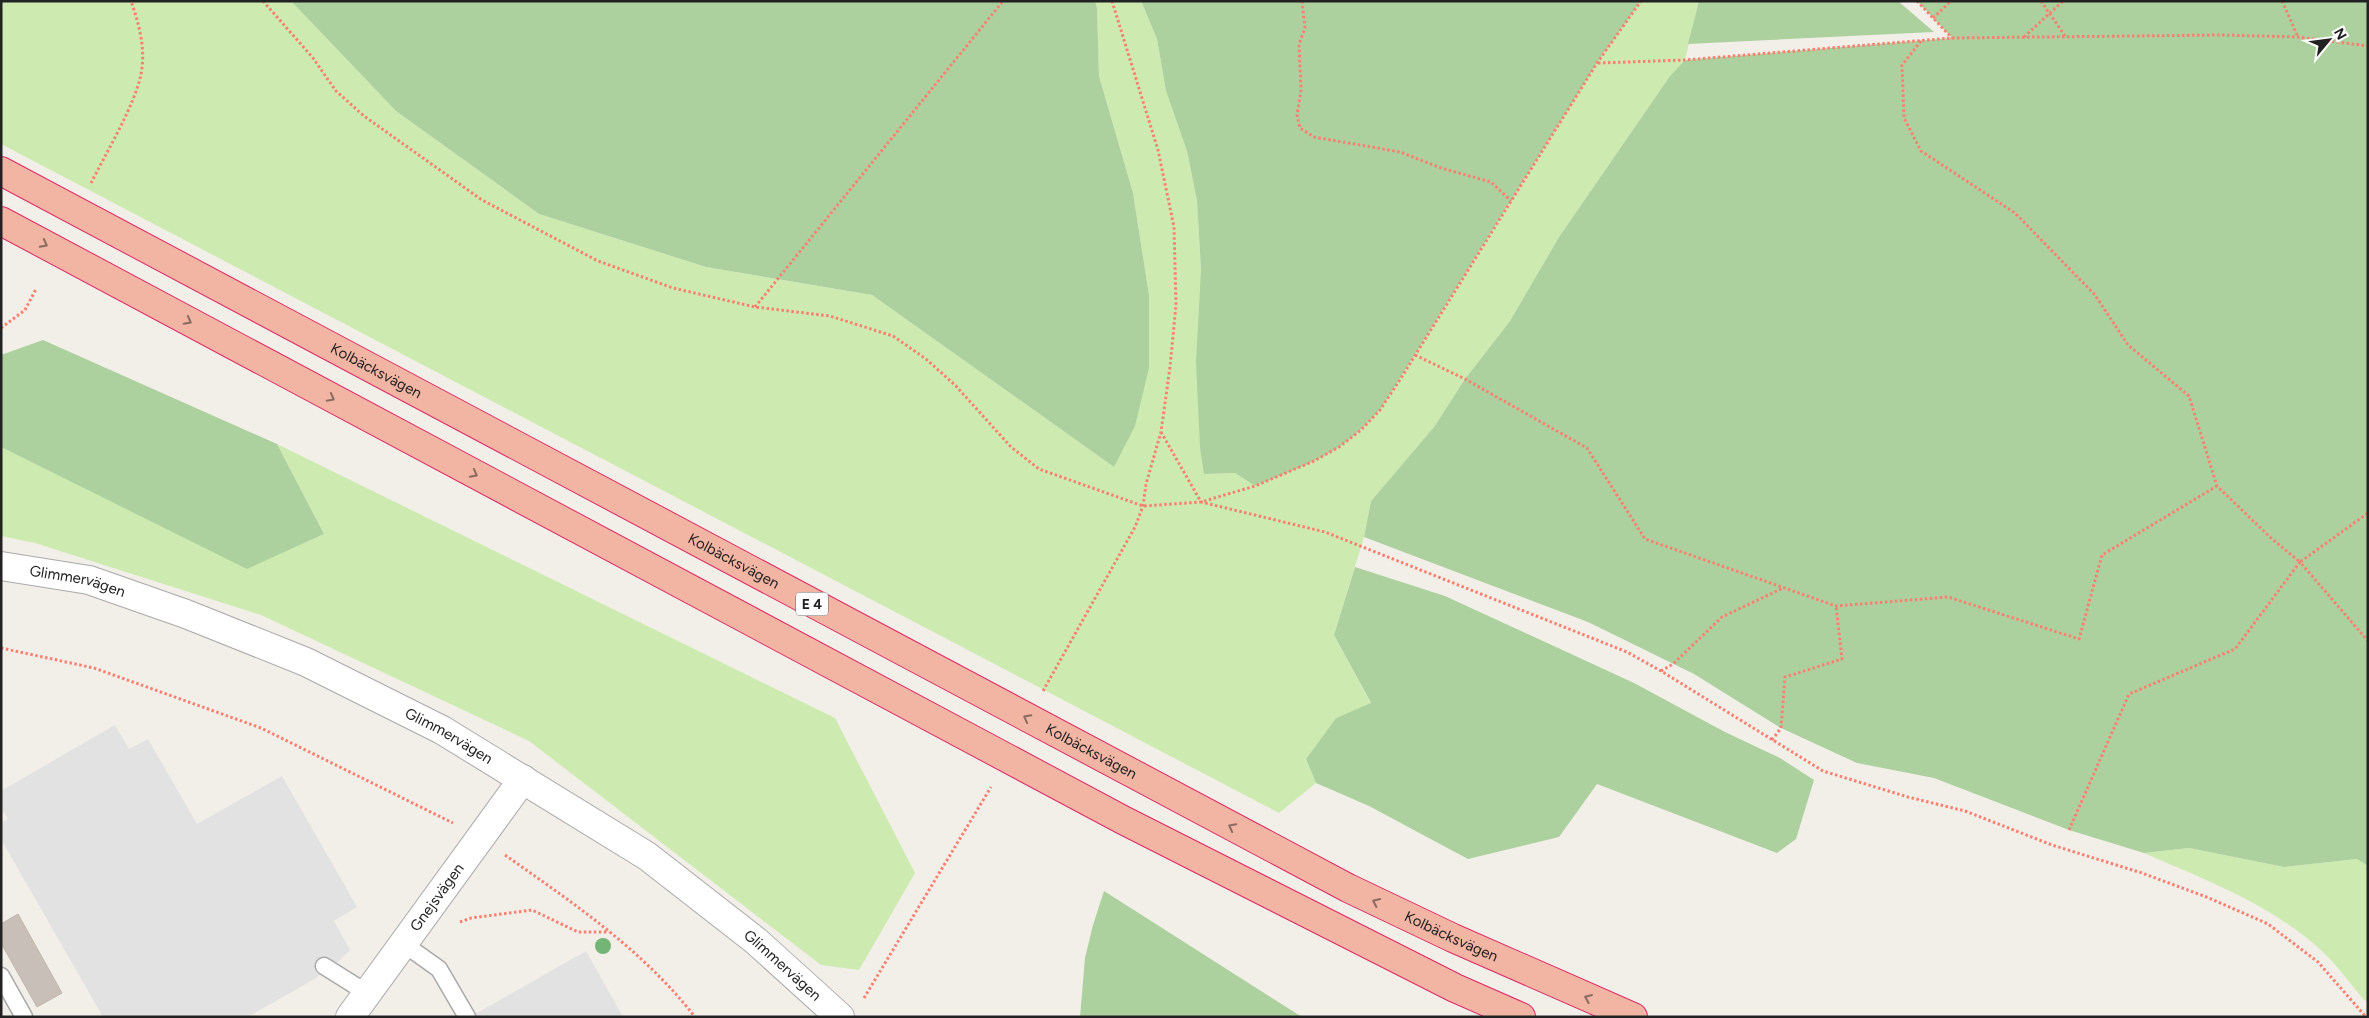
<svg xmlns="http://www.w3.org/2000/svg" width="2369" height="1018" viewBox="0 0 2369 1018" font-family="Figtree,sans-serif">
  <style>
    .grass { fill: #cdebb0 }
    .forest { fill: #add19e }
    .parking { fill: #e2e2e2 }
    .building { fill: #c7bfb8; stroke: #c4b6ab }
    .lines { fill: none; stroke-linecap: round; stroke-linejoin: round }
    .service-casing { stroke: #a9a9a9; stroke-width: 19 }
    .minor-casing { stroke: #a9a9a9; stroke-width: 30 }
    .trunk-casing { stroke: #dc2a67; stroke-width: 30 }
    .path { stroke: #fa8072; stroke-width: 3; stroke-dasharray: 2.5 2.5; stroke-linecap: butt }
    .service { stroke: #fff; stroke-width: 16 }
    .minor { stroke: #fff; stroke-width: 28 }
    .trunk { stroke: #f2b4a3; stroke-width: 28 }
    .tree { fill: #74b475 }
    .oneway { stroke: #8a6b62 }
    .labels { text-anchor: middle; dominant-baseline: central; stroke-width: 4; stroke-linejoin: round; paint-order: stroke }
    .shield { fill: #fff; stroke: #646464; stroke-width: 1 }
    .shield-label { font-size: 14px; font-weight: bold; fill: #222 }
    .street-label { font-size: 15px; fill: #222; stroke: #fff }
  </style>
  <rect width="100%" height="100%" fill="#f2efe9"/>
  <!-- grass -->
  <path class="grass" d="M1,1H291L396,111L539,214L706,267L872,295L1114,467L1149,295L1133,193L1099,76L1097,8L1095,1H1141L1157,39L1166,91L1187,151L1197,201L1201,270L1204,474L1235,473L1255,486C1306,464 1340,452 1380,410L1597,63L1641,1H1699L1685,60L1670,76L1559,237L1510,321L1465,379L1434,427L1371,501L1364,537L1334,635L1371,704L1336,718L1306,759L1316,783L1279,813L1,144Z
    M277,444L835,718L915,873L859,970L821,965L529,741L261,615L35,543L1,536V447L247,568L324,534Z
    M2189,848L2284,867L2357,859L2368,866V1001L2364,1000C2352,986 2340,969 2327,956C2276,906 2208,881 2144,853Z"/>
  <!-- forest -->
  <path class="forest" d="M291,1H1095L1097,8L1099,76L1133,193L1149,295V368L1135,426L1114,467L872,295L706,267L539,214L396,111Z
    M1141,1H1641L1597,63L1380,410C1367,423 1355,436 1339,447C1313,464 1283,474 1255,486L1235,473L1204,474L1200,448L1196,362L1201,270L1197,201L1187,151L1166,91L1157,39Z
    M1699,1H1898L1934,32L1688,44Z
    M1917,1H2368V866L2357,859L2284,867L2189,848L2144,853L2069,830L1934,778L1857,763L1781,728L1694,674L1588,622L1364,537L1371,501L1434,427L1465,379L1510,321L1559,237L1670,76L1685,60L1952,38Z
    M43,340L277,444L324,534L247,569L1,447V355Z
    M1355,567L1445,596L1634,683L1725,732L1780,758L1814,780L1796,839L1777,853L1597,784L1559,837L1468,859L1369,806L1316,783L1306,759L1336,718L1371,703L1334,635Z
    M1104,891L1302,1017H1080L1085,958L1093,925Z"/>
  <!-- parking -->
  <path class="parking" d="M115,725L129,749L148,739L197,824L282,776L357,907L334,921L350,950L340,960L316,978L248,1017H103L1,839V823L8,819L1,808V791Z
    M586,951L623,1017H470Z"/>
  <!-- building -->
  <path class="building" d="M18,914L62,993L37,1007L1,943V924Z"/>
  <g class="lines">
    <defs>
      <path id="service" d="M404,944L439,969L467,1017
        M324,966L367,993
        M1,976L24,1017"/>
      <g id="minor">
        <path id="s1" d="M1,566L89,580L186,614L306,662L442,730L647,856L756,941L840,1017"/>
        <path id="s2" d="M350,1017L523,779"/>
      </g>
      <g id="trunk">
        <path id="s3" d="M1,171L1348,888L1453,938L1633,1017"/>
        <path d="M1,221L1123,820L1455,988L1521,1017"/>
      </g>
    </defs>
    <!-- service casing -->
    <use href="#service" class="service-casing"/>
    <!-- minor casing -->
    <use href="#minor" class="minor-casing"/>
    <!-- trunk casing -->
    <use href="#trunk" class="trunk-casing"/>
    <!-- path -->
    <path class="path" d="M263,1L313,58L336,91L364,116L482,200L598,261L673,288L755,307L830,316L893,336L926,359L955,385L1011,447L1039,469L1143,506L1201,502L1255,486L1314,461L1339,447L1361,430L1380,410L1401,378L1597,63L1641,1
      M1302,1L1305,28L1299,44L1301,90L1297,115L1300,128L1314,137L1400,152L1441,168L1491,182L1511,201
      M1917,1L1952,38
      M2041,1L2065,36
      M2282,1L2298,37
      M1933,18L1951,1
      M2024,37L2063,1
      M1921,41L1902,65L1904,118L1921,151L2015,213L2095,295L2128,345L2189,396L2217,486L2272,539L2300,562L2368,513
      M1598,63L1685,60L1952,38L2222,35L2298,37L2368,46
      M91,183C106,153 135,105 141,74C146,49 139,24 131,1
      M755,307L1003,1
      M1,328L25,310L36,289
      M1415,355L1465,379L1587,448L1645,539L1836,606L1948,597L2079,639L2102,555L2217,486
      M1161,432L1201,502L1325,532L1627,652L1661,671L1823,771L1908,797L1965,811L2052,845L2142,873L2209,898L2268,924L2318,962L2366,1017
      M1,648L94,668L261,728L453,823
      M1661,671L1673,664L1722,617L1783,588
      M1043,691L1135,527L1143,506L1146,484L1161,432L1170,367L1176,305L1174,227L1158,150L1112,1
      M1772,740L1781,728L1785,677L1842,659L1836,606
      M2069,830L2129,694L2235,649L2300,562L2368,641
      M505,855C573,903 643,950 695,1017
      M460,922L471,918L532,910L578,932H609
      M864,998L991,787"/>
    <!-- service -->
    <use href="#service" class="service"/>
    <!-- minor -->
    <use href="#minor" class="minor"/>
    <!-- trunk -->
    <use href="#trunk" class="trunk"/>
  </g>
  <!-- trees -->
  <circle class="tree" cx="603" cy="946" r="8"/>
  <!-- one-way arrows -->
  <defs><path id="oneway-chevron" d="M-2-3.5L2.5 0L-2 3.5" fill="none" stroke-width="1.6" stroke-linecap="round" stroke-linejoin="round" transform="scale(1.25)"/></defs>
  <g class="oneway">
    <use href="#oneway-chevron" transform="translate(44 244) rotate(28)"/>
    <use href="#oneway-chevron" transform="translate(188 321) rotate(28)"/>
    <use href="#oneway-chevron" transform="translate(331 398) rotate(28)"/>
    <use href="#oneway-chevron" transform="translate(474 474) rotate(28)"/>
    <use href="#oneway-chevron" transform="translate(1027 718) rotate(-152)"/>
    <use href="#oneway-chevron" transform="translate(1232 827) rotate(-152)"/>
    <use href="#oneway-chevron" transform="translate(1376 902) rotate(-155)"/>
    <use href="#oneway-chevron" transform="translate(1588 998) rotate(-157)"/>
  </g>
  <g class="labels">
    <!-- shield labels -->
    <rect class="shield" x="796" y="592.5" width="32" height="23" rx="4"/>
    <g class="shield-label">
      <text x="812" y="604">E 4</text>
    </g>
    <!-- street labels -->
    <g class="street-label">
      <text stroke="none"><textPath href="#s3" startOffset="425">Kolbäcksvägen</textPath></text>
      <text stroke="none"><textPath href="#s3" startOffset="830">Kolbäcksvägen</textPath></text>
      <text stroke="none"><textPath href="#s1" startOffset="78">Glimmervägen</textPath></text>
      <text stroke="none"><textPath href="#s1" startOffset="482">Glimmervägen</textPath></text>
      <text stroke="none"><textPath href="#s3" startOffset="1235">Kolbäcksvägen</textPath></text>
      <text stroke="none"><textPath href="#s2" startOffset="148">Gnejsvägen</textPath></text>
      <text stroke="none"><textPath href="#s3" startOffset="1640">Kolbäcksvägen</textPath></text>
      <text stroke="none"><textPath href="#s1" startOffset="888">Glimmervägen</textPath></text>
    </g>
  </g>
  <!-- border -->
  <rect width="2369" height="1018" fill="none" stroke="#222222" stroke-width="5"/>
  <!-- north arrow -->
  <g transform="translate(2329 40) rotate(61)" stroke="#ffffff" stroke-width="4" paint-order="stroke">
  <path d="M0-4L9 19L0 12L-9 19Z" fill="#222222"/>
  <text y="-8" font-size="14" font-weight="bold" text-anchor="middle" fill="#222222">N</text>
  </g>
</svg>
